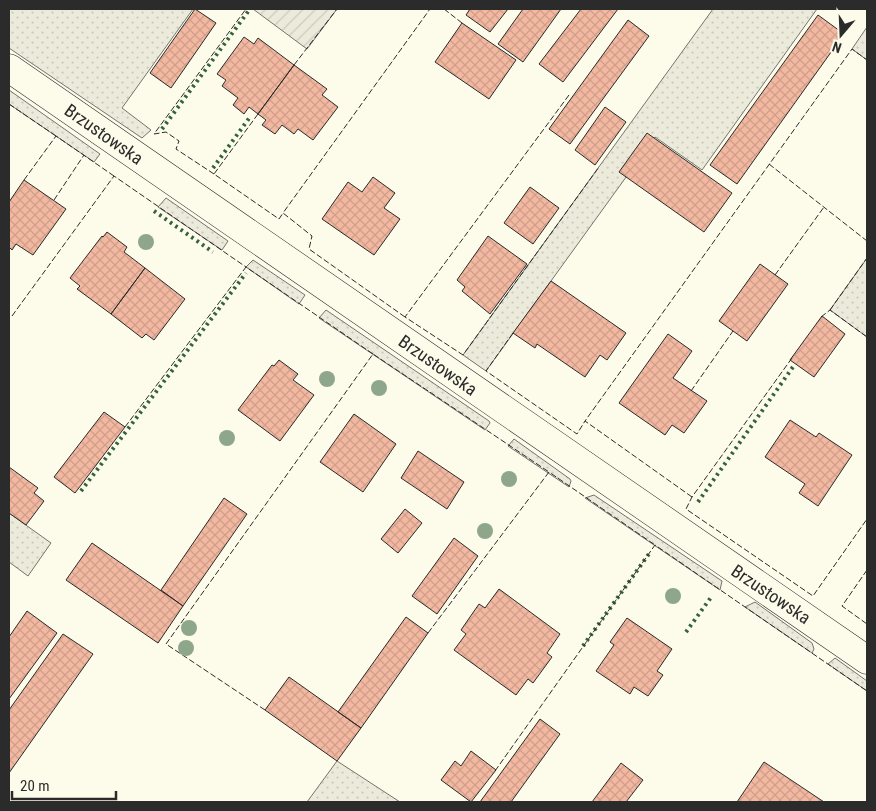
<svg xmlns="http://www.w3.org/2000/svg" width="876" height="811" viewBox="0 0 876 811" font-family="'Roboto Condensed',sans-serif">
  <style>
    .grass { fill: url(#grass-dots); stroke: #74746e }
    .garden { fill: url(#garden-furrows); stroke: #74746e }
    .building { fill: url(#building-cross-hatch); stroke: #2b2b2b }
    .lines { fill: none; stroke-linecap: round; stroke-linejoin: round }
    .minor-casing { stroke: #2b2b2b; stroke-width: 29 }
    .minor { stroke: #fdfbea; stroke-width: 28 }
    .hedge { stroke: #34623c; stroke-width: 4; stroke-dasharray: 2.5 4; stroke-linecap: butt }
    .fence { stroke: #2b2b2b; stroke-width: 1; stroke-dasharray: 6 2.5; stroke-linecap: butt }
    .tree { fill: #8ea78a }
    .labels { text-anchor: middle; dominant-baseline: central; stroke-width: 4; stroke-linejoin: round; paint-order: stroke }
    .street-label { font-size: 18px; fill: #2b2b2b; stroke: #fdfbea }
  </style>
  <defs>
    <pattern id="grass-dots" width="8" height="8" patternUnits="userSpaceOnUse" patternTransform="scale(1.25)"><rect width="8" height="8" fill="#ecebdb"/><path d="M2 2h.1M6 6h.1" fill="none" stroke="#cbcabc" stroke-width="1.8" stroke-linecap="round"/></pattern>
    <pattern id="garden-furrows" width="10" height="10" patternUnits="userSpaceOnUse" patternTransform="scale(1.25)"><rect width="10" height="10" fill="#ecebdb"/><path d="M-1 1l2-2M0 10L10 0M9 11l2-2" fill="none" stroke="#cbcabc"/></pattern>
    <pattern id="building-cross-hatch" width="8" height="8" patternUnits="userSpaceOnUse" patternTransform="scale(1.25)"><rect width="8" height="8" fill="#f2b8a0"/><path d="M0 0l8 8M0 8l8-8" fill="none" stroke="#d09e8a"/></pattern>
  </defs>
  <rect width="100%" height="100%" fill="#fdfbea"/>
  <!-- grass -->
  <path class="grass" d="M9,9H193L122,108L151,130L142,138L9,48Z
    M713,9H817L702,170L655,137L486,371L463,355Z
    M867,27V60L852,49Z
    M9,90L100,154L94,162L9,104Z
    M166,198L228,241L222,250L158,207Z
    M867,258V337L830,310Z
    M253,260L305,295L299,304L246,267Z
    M326,310L489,421L490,423L485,430L319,318Z
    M514,439L570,479L571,481L569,487L508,446Z
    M594,495L722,581L720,590L585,498Z
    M9,513L51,543L28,576L9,562Z
    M755,602L812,643L814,649L812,653L745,607Z
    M835,658L867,681V691L828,664Z
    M337,761L400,802H307Z"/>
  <!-- garden -->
  <path class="garden" d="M253,9H337L307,49Z"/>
  <!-- building -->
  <path class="building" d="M195,9L216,23L171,88L150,73Z
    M470,9H508L490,32L466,15Z
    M523,9H561L523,62L498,44Z
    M581,9H618L563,82L539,64Z
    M818,15L844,34L737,184L710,165Z
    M628,20L649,36L570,144L549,129Z
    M462,23L516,60L489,99L435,62Z
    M244,37L254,44L258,38L294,65L258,114L249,107L244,114L233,105L238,98L222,86L226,80L217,74Z
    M294,65L327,89L322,95L338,107L313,140L298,129L294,134L282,125L275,134L262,125L266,120L258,114Z
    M605,107L626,122L595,165L575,150Z
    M647,133L732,193L704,232L619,172Z
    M373,177L395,193L384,208L400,219L374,255L322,219L348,182L362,192Z
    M24,180L66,209L33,255L16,244L12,250L9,247V202Z
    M530,187L559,208L533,244L504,223Z
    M107,232L127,247L124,252L145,268L111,314L77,289L80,286L70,278L102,236L103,237Z
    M488,236L527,264L490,314L462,291L465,287L457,280Z
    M760,264L788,284L747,341L719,321Z
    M145,268L185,299L154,340L146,334L142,338L111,314Z
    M551,281L626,333L607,360L600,355L585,377L537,344L535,348L513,333Z
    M822,316L845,334L814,377L790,360Z
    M668,334L692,351L673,378L707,401L684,433L672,425L665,435L619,403Z
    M279,360L298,374L293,380L314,395L280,441L238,410L272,365L274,366Z
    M104,412L125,427L75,493L54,477Z
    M354,414L396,444L363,492L320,462Z
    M790,420L816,437L819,433L852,455L818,506L799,493L805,484L765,457Z
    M418,451L464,482L447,509L401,478Z
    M9,467L38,488L34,493L44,501L26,525L9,513Z
    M224,498L247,514L183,606L161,590Z
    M405,509L422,523L398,553L381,539Z
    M454,538L478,556L437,614L412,596Z
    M92,543L183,606L158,643L66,580Z
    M499,589L560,634L547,653L552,657L533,683L528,679L516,695L454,650L466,634L461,630L479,604L485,608Z
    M27,611L57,633L9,699V637Z
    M406,617L428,633L361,728L338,712Z
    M627,618L672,649L657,671L663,675L648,696L634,687L630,694L596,671L614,645L610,642Z
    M63,634L93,654L9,773V710Z
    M289,677L361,728L337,761L265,710Z
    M540,719L560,734L511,802H480Z
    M471,751L496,770L471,802L441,780L455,761L461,766Z
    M764,762L824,802H737Z
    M621,763L643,780L626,802H592Z"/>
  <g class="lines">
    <defs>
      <path id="minor" d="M9,68L867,660"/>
    </defs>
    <!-- minor casing -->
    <use href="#minor" class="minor-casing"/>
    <!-- minor -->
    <use href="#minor" class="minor"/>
    <!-- hedge -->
    <path class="hedge" d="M162,129L250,9
      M213,168L250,117
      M154,211L213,252
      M81,491L246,273
      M698,502L795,364
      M686,632L712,596
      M583,646L651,551"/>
    <!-- fence -->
    <path class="fence" d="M444,9L462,23
      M294,65L337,9
      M569,95L405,317L463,355L599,167
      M9,104L56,136
      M258,114L214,174L279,219L283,213
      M769,164L867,241
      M214,174L176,149L179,141L166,132L154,134L246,9
      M24,180L56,136L114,176
      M54,200L84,155
      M775,275L824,207
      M830,310L867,258
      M12,316L114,176L246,267
      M405,317L309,249L312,236L283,213L430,9
      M821,317L830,310L867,337
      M513,333L486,371L577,434L585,421
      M792,358L692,497L686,509L813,596L867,519
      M691,391L733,331
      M125,427L246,267L373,354
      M692,497L585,421L852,49L867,60
      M867,570L842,606L867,624
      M428,633L549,472L655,545
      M265,710L166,644L373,354L549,472
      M495,771L655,545L867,691"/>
  </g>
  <!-- trees -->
  <g class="tree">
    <circle cx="146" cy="242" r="8"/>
    <circle cx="327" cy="379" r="8"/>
    <circle cx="379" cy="388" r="8"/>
    <circle cx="227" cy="438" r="8"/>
    <circle cx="509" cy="479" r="8"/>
    <circle cx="485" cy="531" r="8"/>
    <circle cx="673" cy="596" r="8"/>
    <circle cx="189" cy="628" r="8"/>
    <circle cx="186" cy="648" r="8"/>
  </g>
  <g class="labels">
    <!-- street labels -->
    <g class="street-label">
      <text transform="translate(104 134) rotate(35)">Brzustowska</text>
      <text transform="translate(438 365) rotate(35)">Brzustowska</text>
      <text transform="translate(771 594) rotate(34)">Brzustowska</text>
    </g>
  </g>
  <!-- border -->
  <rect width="876" height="811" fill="none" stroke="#2b2b2b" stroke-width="20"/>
  <!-- north arrow -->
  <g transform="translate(841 35) rotate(199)" stroke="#fdfbea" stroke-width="4" paint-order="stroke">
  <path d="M0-4L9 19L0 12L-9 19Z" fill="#2b2b2b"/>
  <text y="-8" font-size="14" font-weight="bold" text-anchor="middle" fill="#2b2b2b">N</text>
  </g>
  <!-- scale -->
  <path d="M12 791v8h104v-8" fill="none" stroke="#2b2b2b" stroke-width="2.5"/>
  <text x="20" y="791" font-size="15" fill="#2b2b2b" stroke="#fdfbea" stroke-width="4" paint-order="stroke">20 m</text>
</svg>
